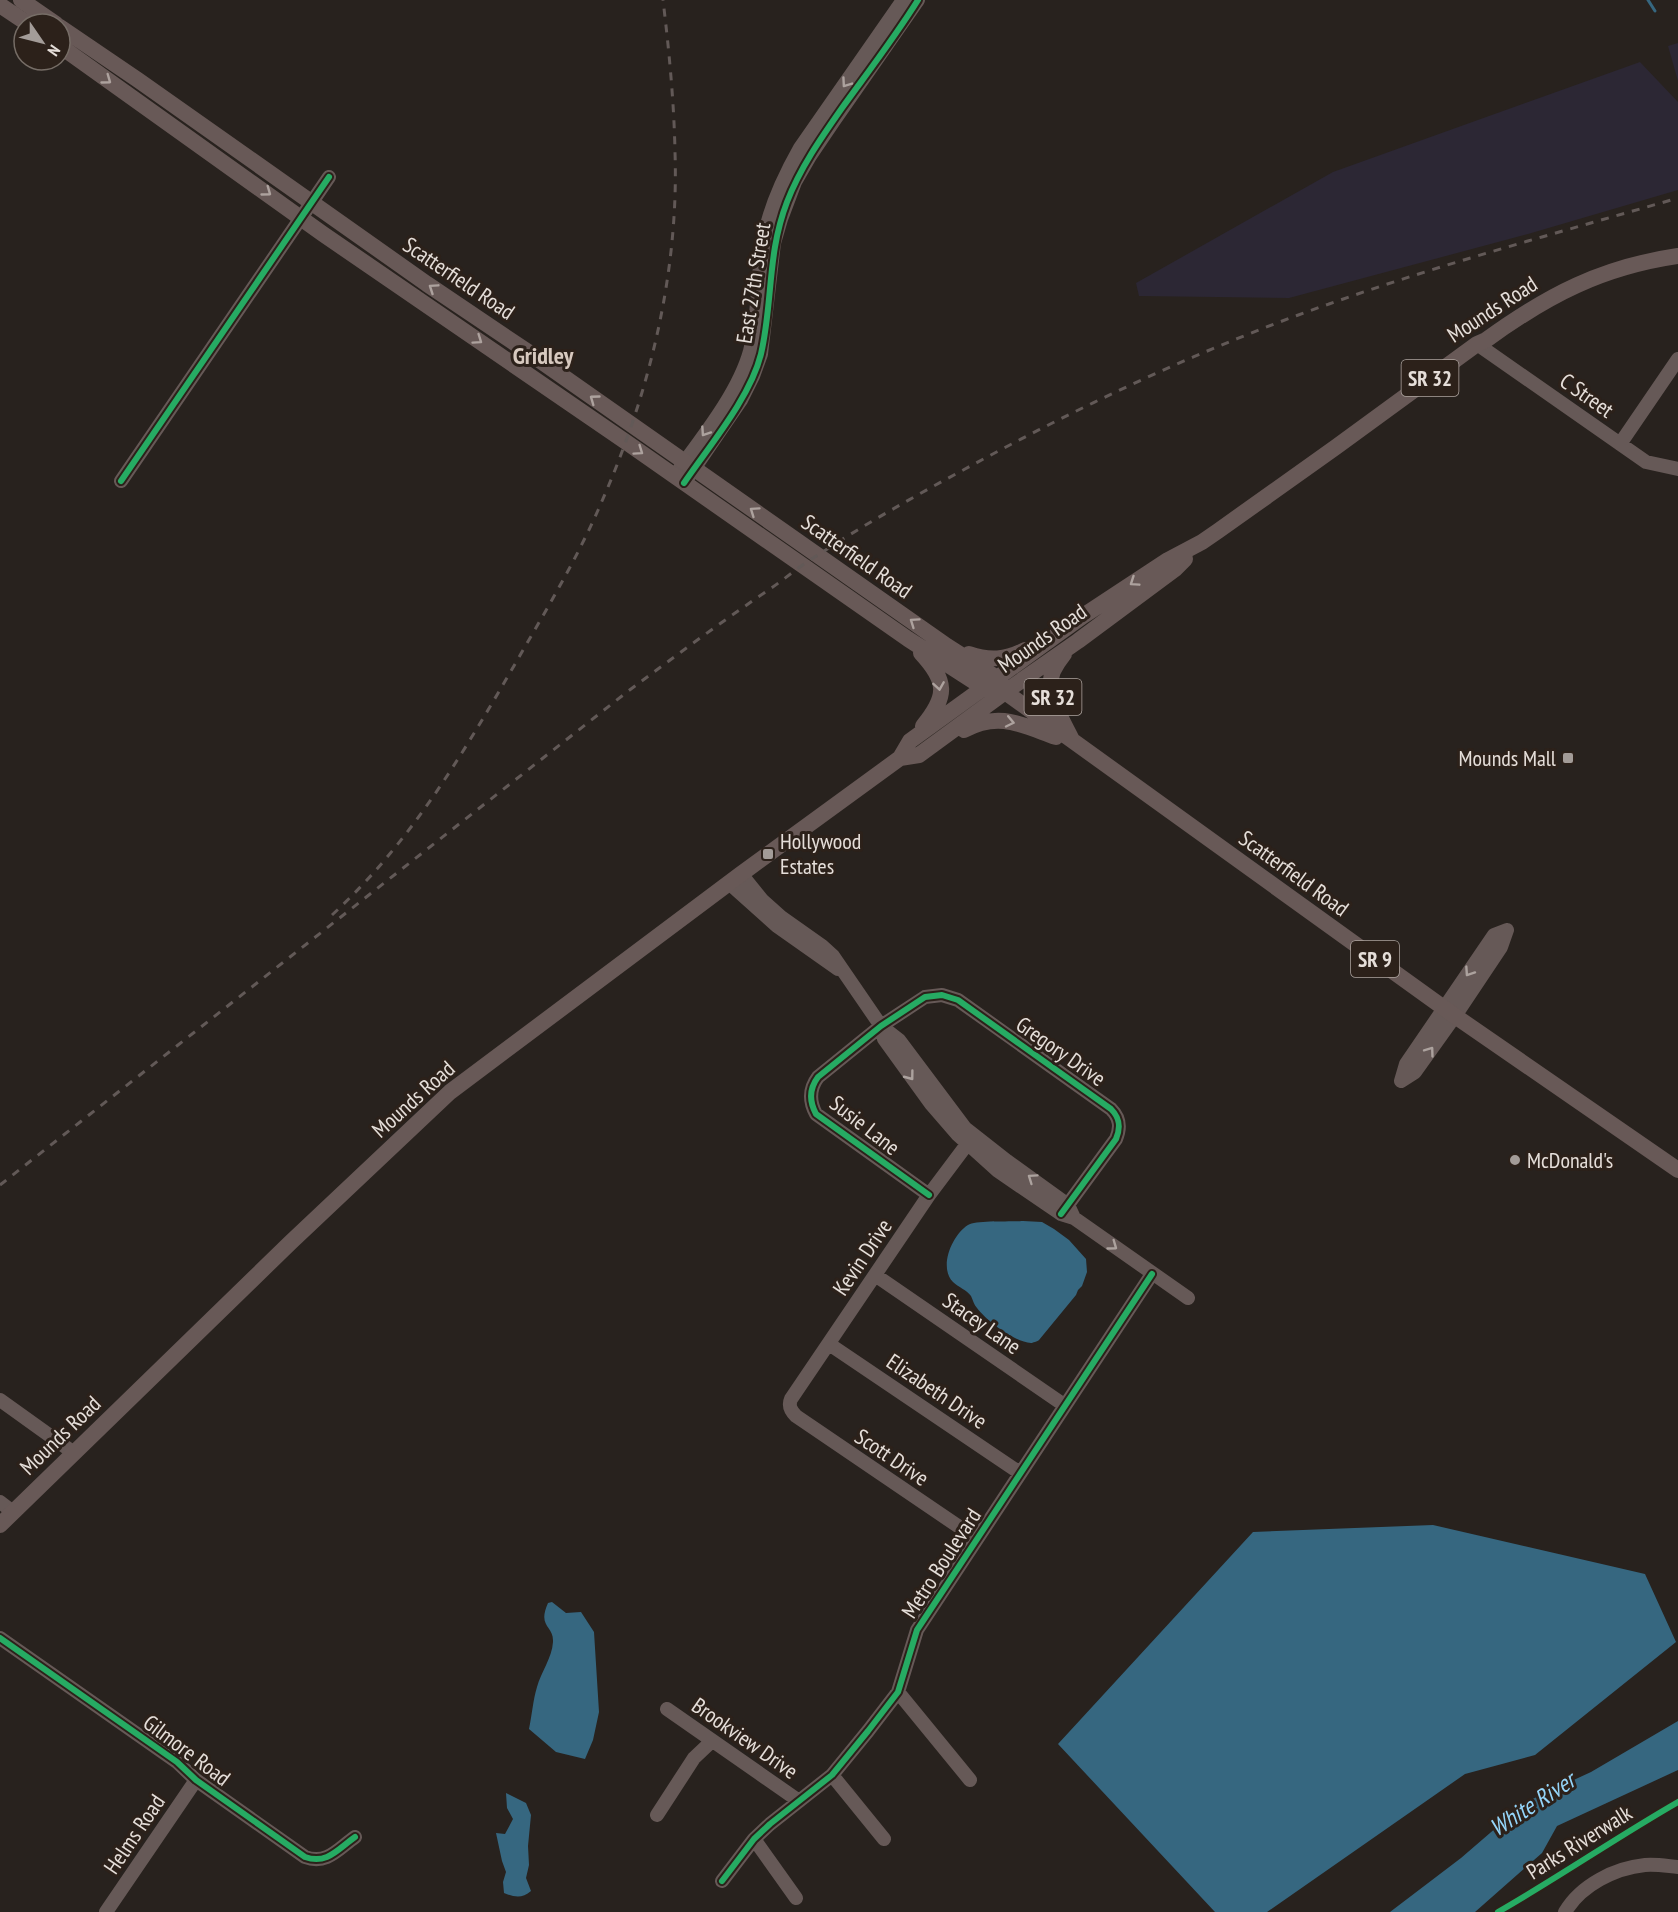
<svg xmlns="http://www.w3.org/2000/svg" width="1678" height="1912" viewBox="0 0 1678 1912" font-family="'PT Sans Narrow',sans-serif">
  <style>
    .industrial { fill: #2c2734 }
    .water { fill: #366780 }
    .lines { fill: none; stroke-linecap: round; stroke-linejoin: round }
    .stream { stroke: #366780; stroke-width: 3 }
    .minor { stroke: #665957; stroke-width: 14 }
    .major { stroke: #685957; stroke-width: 16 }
    .rail { stroke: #625957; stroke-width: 3; stroke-dasharray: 8 8; stroke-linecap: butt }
    .cycleway-casing { stroke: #2c211a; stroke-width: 10 }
    .cycleway { stroke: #26ab63; stroke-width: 6 }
    .oneway { stroke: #ada29e }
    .oneway2 { stroke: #aca29e }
    .poi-dot { fill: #a39c98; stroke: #2c211a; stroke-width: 2 }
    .labels { text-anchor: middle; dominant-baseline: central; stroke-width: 6; stroke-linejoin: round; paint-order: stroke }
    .shield { fill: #2c211a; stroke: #aea5a0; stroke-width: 1.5 }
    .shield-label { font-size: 21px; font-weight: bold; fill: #e5ded9 }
    .street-label { font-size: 22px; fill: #e5ded9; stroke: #2c211a }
    .poi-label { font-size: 22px; fill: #e5ded9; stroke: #2c211a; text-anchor: start }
    .neighbourhood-label { font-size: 24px; font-weight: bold; fill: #d7c9bf; stroke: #2c211a }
    .water-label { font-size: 24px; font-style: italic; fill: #95d5f9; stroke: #2c211a }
  </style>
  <rect width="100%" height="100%" fill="#28221e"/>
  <!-- industrial -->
  <path class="industrial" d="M1678,43V81L1668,46Z
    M1640,62L1678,102V190L1528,234L1289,298L1139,296L1136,283L1333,172Z"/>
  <!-- water -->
  <path class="water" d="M1023,1221L1042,1222L1054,1229L1069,1240L1086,1259L1087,1272L1082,1286L1078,1290L1076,1295L1039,1340C1038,1341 1032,1343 1031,1343C1014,1342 987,1321 977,1308C974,1305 973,1300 971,1296C967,1290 958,1287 953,1282C938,1267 953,1234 968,1225C976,1220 1011,1222 1023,1221Z
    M1433,1525L1645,1574L1676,1642L1535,1755L1465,1774L1267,1912H1215L1058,1744L1253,1532Z
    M552,1602L566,1613L581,1612L594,1632L599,1712L593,1740L585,1759L556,1752L529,1729C532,1715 533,1700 537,1687C541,1672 552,1658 553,1642C554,1625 537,1628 548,1603Z
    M1678,1721V1770L1557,1826L1542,1853L1475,1912H1390L1461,1858L1526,1802L1591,1772Z
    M506,1793L526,1803L531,1815L528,1846L529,1865L526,1878L531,1891C522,1899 514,1897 504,1893L503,1882L506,1872L502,1861L496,1833L505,1834L513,1819L507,1808Z"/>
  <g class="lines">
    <!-- stream -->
    <path class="stream" d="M1648,0L1655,11"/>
    <!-- minor -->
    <path class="minor" d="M1477,344L1646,462L1678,469
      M1620,444L1678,359
      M680,468C705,434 739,391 750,351C759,316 757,277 763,242C769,208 783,178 800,148L903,0
      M689,476L741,400L753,376L761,354L774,243L781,219L795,182L810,156L833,122L918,0
      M121,481L329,177
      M741,874L762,900L781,917L822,946L833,956L881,1026L899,1040L965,1128L1007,1161L1068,1205L1074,1218
      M729,883L777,926L838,969
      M881,1026L884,1039L931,1104L957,1134L998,1171L1061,1214L1074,1218L1188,1298
      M1401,1081L1406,1064L1494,935L1507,930
      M1401,1081L1415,1072L1455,1016L1501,947L1507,930
      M974,1135L929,1195L791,1399C788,1406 791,1411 796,1416L977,1539
      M929,1195L816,1114C809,1101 809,1089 818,1077L881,1026L925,997L942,995L958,1000L1111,1109C1120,1118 1121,1127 1116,1139L1061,1214
      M875,1275L1064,1405
      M829,1344L1020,1473
      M0,1400L74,1453
      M0,1502L13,1512
      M0,1638L177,1762L196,1780L305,1857C327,1865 338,1849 355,1837
      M898,1692L970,1780
      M667,1709L799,1801
      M832,1775L884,1839
      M657,1815L694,1758L712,1741
      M754,1839L796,1898
      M722,1881L754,1839L770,1824L832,1775L868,1731L898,1692L917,1630L1152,1274
      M106,1912L196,1780
      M1565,1912C1581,1885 1615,1868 1645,1865C1656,1864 1667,1866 1678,1867"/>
    <!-- major -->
    <path class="major" d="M21,0L56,24
      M0,5L28,24
      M60,27L138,80L427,284L528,352L947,646L997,678L1002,686
      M60,46L323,234L626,442L908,639L984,688L1005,692L1455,1016L1678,1170
      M921,653C947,681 948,696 923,726
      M969,654C989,661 1006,660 1025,650
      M1064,654C1060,659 1056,665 1053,671C1044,693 1063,721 1072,740
      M964,730C999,711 1022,725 1056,737
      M900,758L919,755L1005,692L1078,641L1175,569L1185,559
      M0,1525L291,1242L450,1092L741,874L900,758L910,741L1083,616L1168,560L1202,542L1218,531L1336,447L1477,344L1486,340C1548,295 1602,267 1678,256"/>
    <!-- rail -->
    <path class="rail" d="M332,915C409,844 459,760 511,671C543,615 577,560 602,501C650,392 679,271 675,152C674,101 669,50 663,0
      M0,1185L627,692C674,657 721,622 770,589C786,578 801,565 818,555C865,524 915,496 965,469C1082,405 1203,348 1329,304C1444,263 1561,232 1678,198"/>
    <defs>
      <path id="cycleway" d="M121,481L329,177
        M684,483C710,445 750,398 761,354C773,302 767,254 787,202C800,168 821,138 842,108C868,72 895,37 918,0
        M929,1195L816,1114C809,1101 809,1089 818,1077L881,1026L925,997L942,995L958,1000L1111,1109C1120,1118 1121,1127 1116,1139L1061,1214
        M0,1638L177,1762L196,1780L305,1857C327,1865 338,1849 355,1837
        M722,1881L754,1839L770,1824L832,1775L868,1731L898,1692L917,1630L1152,1274
        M1498,1912C1559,1877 1617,1837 1678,1802"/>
    </defs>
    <!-- cycleway casing -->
    <use href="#cycleway" class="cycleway-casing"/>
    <!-- cycleway -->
    <use href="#cycleway" class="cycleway"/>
  </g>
  <!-- one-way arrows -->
  <defs><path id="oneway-chevron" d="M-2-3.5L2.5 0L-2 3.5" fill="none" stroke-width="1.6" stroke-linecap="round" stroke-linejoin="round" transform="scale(1.5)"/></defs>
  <g class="oneway">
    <use href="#oneway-chevron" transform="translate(107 80) rotate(36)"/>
    <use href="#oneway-chevron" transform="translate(267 192) rotate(36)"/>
    <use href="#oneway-chevron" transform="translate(433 288) rotate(-146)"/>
    <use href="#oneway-chevron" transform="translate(478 340) rotate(35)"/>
    <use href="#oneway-chevron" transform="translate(594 399) rotate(-144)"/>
    <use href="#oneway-chevron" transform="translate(639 451) rotate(35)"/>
    <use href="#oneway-chevron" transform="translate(754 511) rotate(-145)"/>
    <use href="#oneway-chevron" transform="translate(1134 582) rotate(146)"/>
    <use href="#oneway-chevron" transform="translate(914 622) rotate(-145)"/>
    <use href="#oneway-chevron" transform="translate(939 686) rotate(81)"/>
    <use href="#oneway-chevron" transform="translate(1010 722) rotate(12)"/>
  </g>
  <g class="oneway2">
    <use href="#oneway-chevron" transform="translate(846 83) rotate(125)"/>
    <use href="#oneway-chevron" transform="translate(705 432) rotate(124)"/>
    <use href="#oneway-chevron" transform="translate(1469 972) rotate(124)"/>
    <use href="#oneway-chevron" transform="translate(1430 1051) rotate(-54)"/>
    <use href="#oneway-chevron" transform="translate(910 1076) rotate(53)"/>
    <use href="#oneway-chevron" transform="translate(1032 1178) rotate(-145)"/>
    <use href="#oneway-chevron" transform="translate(1113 1246) rotate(36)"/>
  </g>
  <!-- markers -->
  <g class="poi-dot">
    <rect x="1562" y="752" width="12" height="12" rx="3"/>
    <rect x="762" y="848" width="12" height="12" rx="3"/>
    <circle cx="1515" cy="1160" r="6"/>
  </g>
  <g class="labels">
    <!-- shield labels -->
    <g class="shield">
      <rect x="1401.5" y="360" width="57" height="36" rx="4.5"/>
      <rect x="1024.5" y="679" width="57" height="36" rx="4.5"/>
      <rect x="1351" y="941" width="48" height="36" rx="4.5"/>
    </g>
    <g class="shield-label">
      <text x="1430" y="378">SR 32</text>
      <text x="1053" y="697">SR 32</text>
      <text x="1375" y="959">SR 9</text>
    </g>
    <!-- street labels -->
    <g class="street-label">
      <text transform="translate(459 278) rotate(34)">Scatterfield Road</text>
      <text transform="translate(753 283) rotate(-81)">East 27th Street</text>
      <text transform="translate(1492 309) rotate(-33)">Mounds Road</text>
      <text transform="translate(1587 395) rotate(35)">C Street</text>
      <text transform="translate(857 556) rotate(35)">Scatterfield Road</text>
      <text transform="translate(1042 638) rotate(-35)">Mounds Road</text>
      <text transform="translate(1294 873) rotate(36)">Scatterfield Road</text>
      <text transform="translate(1061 1051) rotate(35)">Gregory Drive</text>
      <text transform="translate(413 1099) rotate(-42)">Mounds Road</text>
      <text transform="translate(865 1125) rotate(38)">Susie Lane</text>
      <text transform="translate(862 1257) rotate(-56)">Kevin Drive</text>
      <text transform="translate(982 1323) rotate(35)">Stacey Lane</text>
      <text transform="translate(937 1391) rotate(34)">Elizabeth Drive</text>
      <text transform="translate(60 1435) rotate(-44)">Mounds Road</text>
      <text transform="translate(892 1457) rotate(34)">Scott Drive</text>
      <text transform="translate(941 1563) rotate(-57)">Metro Boulevard</text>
      <text transform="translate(745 1738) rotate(35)">Brookview Drive</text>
      <text transform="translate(187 1750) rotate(37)">Gilmore Road</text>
      <text transform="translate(134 1834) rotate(-56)">Helms Road</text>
      <text transform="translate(1579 1842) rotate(-32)">Parks Riverwalk</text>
    </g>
    <!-- poi labels -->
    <g class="poi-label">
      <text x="1556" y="758" text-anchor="end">Mounds Mall</text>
      <text x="780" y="841">Hollywood<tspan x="780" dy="25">Estates</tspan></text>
      <text x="1527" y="1160">McDonald's</text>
    </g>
    <!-- neighbourhood labels -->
    <g class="neighbourhood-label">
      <text x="543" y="355">Gridley</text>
    </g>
    <!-- water labels -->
    <g class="water-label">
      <text transform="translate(1532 1804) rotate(-33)">White River</text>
    </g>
  </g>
  <!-- north arrow -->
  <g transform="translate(42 42) rotate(125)"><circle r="28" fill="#2c211a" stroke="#766d66" stroke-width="1.5"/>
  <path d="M0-4.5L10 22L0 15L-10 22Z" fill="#a39c98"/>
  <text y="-9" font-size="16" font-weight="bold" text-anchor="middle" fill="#e5ded9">N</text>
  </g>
</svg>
